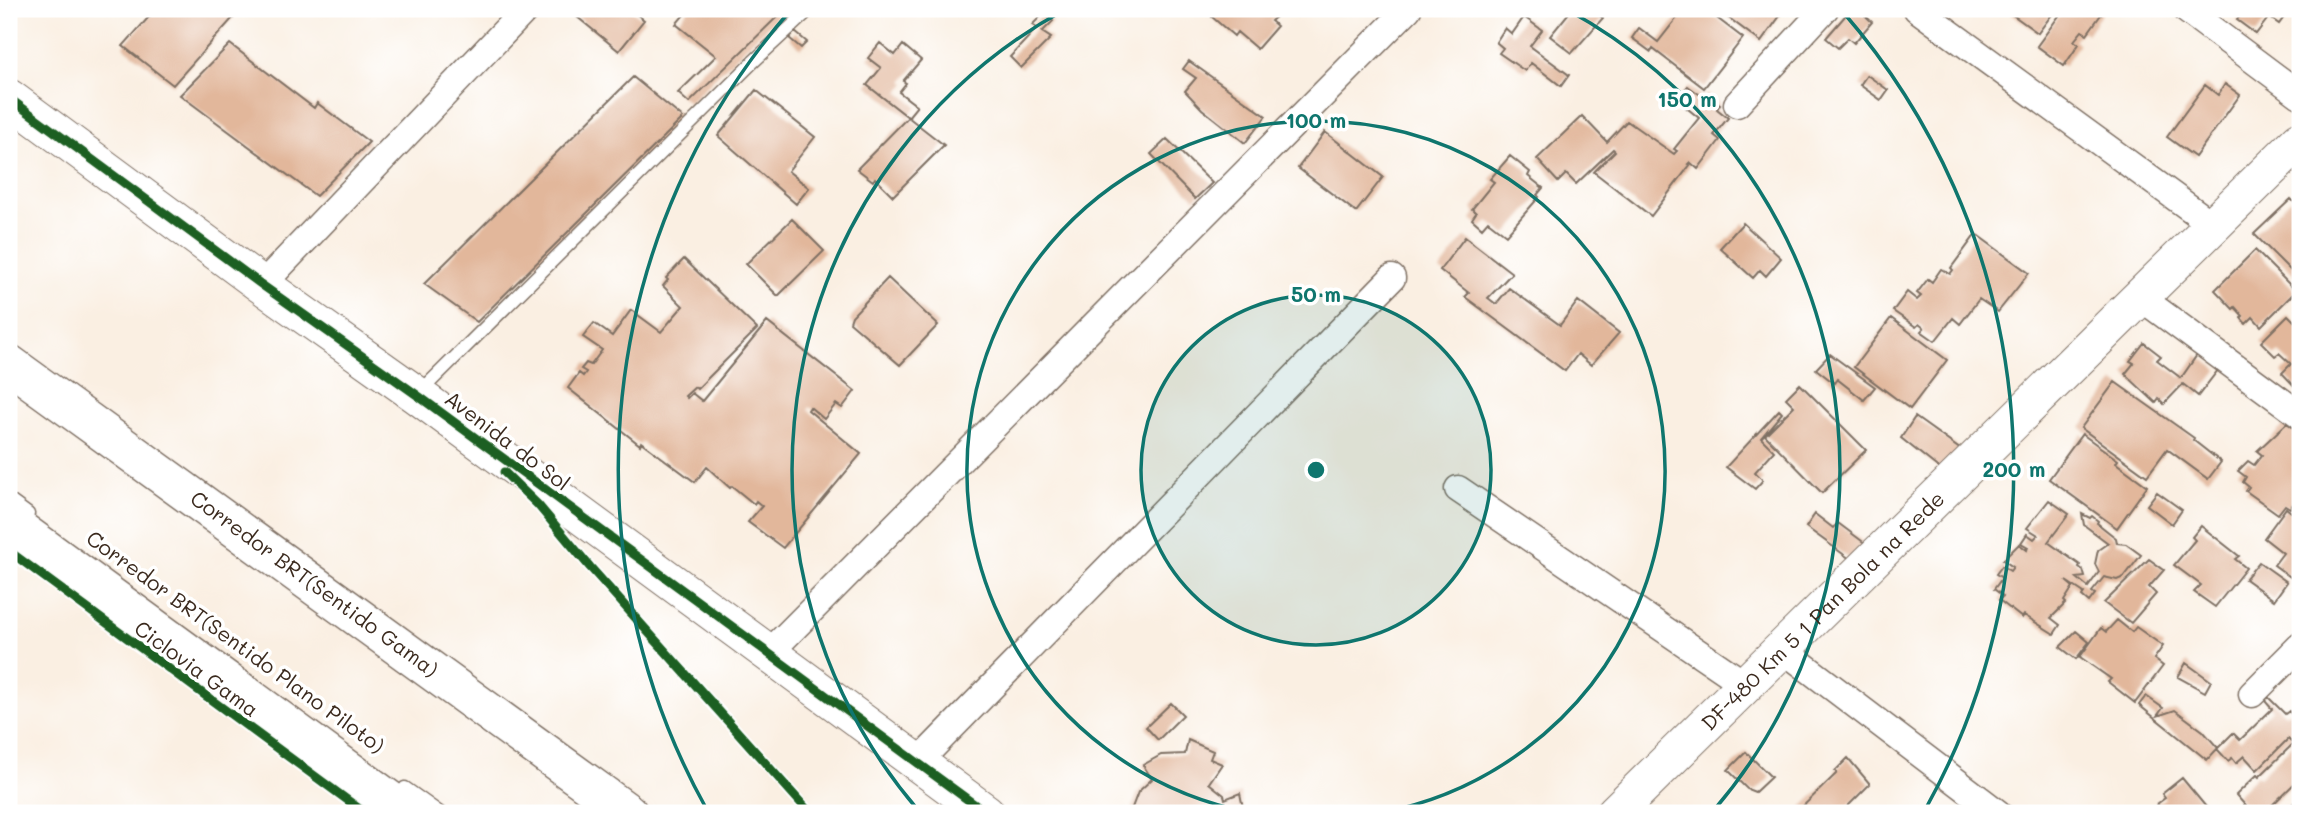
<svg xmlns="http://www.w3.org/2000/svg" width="2309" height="822" viewBox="0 0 2309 822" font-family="Mali,sans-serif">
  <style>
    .building { fill: #e2b79b }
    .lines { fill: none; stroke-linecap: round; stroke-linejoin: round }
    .lane-casing { stroke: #7e6f63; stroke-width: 15 }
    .street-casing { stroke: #7e6f63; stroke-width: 29 }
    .secondary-casing { stroke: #7e6f63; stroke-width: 39 }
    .primary-casing { stroke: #7e6f63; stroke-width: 41 }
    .lane { stroke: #fff; stroke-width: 12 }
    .street { stroke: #fff; stroke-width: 26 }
    .secondary { stroke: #fff; stroke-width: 37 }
    .primary { stroke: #fff; stroke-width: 38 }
    .cycleway-casing { stroke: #fff; stroke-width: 13 }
    .cycleway { stroke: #1b5e20; stroke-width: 9 }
    .ring { fill: none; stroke: #0f766e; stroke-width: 3.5 }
    .labels { text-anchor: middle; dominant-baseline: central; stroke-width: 7; stroke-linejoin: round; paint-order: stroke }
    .street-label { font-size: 21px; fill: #3b2a1e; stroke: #fff }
    .centre { fill: #0f766e; stroke: #fff; stroke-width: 3.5 }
    .ring-label { font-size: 21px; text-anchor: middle; font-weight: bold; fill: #0f766e; stroke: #fff; stroke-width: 7; stroke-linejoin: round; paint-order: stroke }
  </style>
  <rect width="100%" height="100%" fill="#fff"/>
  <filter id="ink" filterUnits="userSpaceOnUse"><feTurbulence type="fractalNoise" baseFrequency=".0143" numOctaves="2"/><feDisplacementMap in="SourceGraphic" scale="14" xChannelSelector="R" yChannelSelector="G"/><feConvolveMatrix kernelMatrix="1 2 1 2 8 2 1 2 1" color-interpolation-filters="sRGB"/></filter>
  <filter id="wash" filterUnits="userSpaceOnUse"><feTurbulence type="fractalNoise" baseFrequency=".00686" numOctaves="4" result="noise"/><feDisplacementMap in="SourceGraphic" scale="28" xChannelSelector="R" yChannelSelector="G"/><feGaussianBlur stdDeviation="1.57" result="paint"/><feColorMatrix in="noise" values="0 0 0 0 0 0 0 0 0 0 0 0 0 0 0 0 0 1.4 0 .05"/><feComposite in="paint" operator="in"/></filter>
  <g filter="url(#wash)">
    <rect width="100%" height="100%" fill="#faefe2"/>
    <g id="blocks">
      <!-- building -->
      <path class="building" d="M156,9H241L173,85L123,46Z
        M575,9H630L644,20L619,51L576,16L573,12Z
        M689,9H769L778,16L689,103L678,93L716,56L676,24Z
        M1219,9H1285L1271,21L1277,26L1257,49L1237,32L1234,36L1212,17Z
        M1572,9H1591L1603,18L1572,53L1550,36Z
        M1684,9H1705L1743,38L1704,88L1653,49L1651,52L1632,38L1639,28L1658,42Z
        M1717,9H1785L1761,42Z
        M1851,9H1858L1872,22L1854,43L1848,38L1838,48L1826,38Z
        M2012,9H2056L2038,33L2010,13Z
        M2064,9H2105L2087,34L2082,31L2074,41L2079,44L2064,66L2037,46Z
        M2245,9H2290L2279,24L2269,17L2256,34L2237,20Z
        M1044,13L1053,21L1042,32L1051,38L1021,68L1010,57L1037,28L1032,25Z
        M1524,17L1542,30L1530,46L1569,75L1561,86L1531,63L1525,71L1499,53L1503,48L1496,42L1505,28L1512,34Z
        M795,32L807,42L801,48L789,38Z
        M880,43L895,55L903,45L921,60L903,81L906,83L899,92L917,106L908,117L867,85L881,68L868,58Z
        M230,44L314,108L317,103L369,142L316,196L180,95Z
        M1189,61L1266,116L1245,143L1202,109L1185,91L1196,78L1183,69Z
        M1867,75L1888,90L1881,100L1860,85Z
        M633,77L683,118L477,322L424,284Z
        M2225,84L2240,95L2195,157L2167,137L2205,85L2218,95Z
        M1688,86L1703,97L1706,94L1720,104L1717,109L1728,118L1714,135L1720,140L1698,169L1690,162L1688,164L1690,165L1651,216L1594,172L1615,151L1613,149L1576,184L1566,174L1558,182L1537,159L1582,116L1607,142L1627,121L1674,154L1677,151L1674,149L1699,118L1677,100Z
        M756,90L815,137L788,171L809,188L796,204L718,136Z
        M908,117L944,145L893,196L875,178L873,181L857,169Z
        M1325,132L1383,177L1356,212L1298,168Z
        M1167,139L1212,183L1195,199L1151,154Z
        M1510,156L1530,172L1528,176L1543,188L1537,195L1539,197L1506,235L1488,221L1482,228L1472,219L1476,213L1472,209L1494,182L1490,179Z
        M2291,199L2298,206L2300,204V280L2254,234Z
        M792,219L824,251L778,296L746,264Z
        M1743,223L1781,258L1766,276L1760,270L1753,278L1720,248Z
        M1976,234L2029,273L1998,312L1979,299L1960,324L1953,318L1935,341L1921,331L1924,328L1919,324L1916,327L1893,311L1907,292L1917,300L1921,296L1917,293L1928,279L1932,282L1941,269L1950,274L1953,270L1951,268Z
        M1465,237L1512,273L1488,298L1496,304L1509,288L1560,325L1578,301L1619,333L1591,365L1578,354L1565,371L1465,297L1469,293L1440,270Z
        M2255,250L2296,291L2261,326L2253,317L2246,324L2241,318L2243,316L2235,307L2233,309L2215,290Z
        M684,259L757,329L697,389L695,387L685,396L687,398L692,393L702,401L767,322L855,391L842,408L836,404L824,419L810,407L808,410L861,454L783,548L748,522L762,506L756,501L754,504L732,486L730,488L707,467L695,482L641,442L640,445L568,388L579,373L583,376L586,372L581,369L586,363L591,365L602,350L583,337L594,323L612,336L631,310L661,332L683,306L663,286L668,280L666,278Z
        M888,278L938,325L900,365L850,322L852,316Z
        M2288,315L2300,327V392L2282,373L2291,364L2279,353L2275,356L2261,342Z
        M1891,318L1947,360L1910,409L1854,367Z
        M2144,343L2161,356L2157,360L2181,378L2197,355L2218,370L2198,396L2183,384L2164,404L2159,399L2156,403L2125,374L2134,363L2130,361Z
        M1830,354L1875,387L1864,400L1837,379L1834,383L1816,369Z
        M2115,382L2194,438L2193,440L2221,462L2208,479L2167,449L2147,476L2081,428Z
        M1800,384L1866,450L1822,493L1765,435L1794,406L1786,398Z
        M1779,410L1782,413L1761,438L1774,451L1755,472L1763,480L1755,489L1726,467Z
        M1915,417L1961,450L1941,470L1901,438Z
        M2287,423L2300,433V495L2290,508L2285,505L2278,514L2246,491L2249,487L2243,482L2246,477L2238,471L2248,461L2254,465L2262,455L2257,451Z
        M2082,434L2118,460L2116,463L2147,486L2117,528L2049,479Z
        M2157,492L2182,510L2172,524L2147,505Z
        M2049,500L2069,514L2048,542L2080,565L2079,567L2083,570L2085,577L2077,578L2088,587L2099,572L2095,564L2098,550L2108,543L2084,525L2082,514L2090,518L2092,516L2098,521L2097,523L2116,538L2117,543L2126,544L2141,555L2124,577L2117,580L2104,577L2092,592L2095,594L2089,602L2082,596L2084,593L2066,581L2073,587L2064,601L2066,603L2051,618L2060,625L2054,634L2024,615L2022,618L1999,600L2003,596L1994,589L2002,578L1996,574L2002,566L2010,571L2013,567L2003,560L2019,544L2027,550L2028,547L2021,543L2027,534L2034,539L2038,535L2027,528Z
        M2286,508L2300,519V584L2274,565L2283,553L2264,538Z
        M1815,514L1833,528L1838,523L1866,544L1850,559L1806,527Z
        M2201,526L2239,556L2235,559L2246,568L2215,607L2194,592L2201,585L2174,565L2195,540L2192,537Z
        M2149,559L2164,570L2149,587L2156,594L2131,623L2104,603Z
        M2259,562L2287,582L2274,600L2245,579Z
        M2117,620L2132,632L2136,627L2163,646L2154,659L2163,666L2135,703L2108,682L2111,679L2080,657L2101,628L2106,632Z
        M2076,631L2089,642L2076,659L2060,647Z
        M2186,663L2211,681L2205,692L2178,677Z
        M2146,696L2163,708L2157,716L2175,710L2203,731L2218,748L2207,760L2139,705Z
        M2268,697L2285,714L2289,711L2300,723V733L2291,742L2288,739L2257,770L2244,756L2236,763L2232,758L2228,761L2217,749L2233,733L2240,740L2272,709L2265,701Z
        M1171,703L1183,715L1158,740L1146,727Z
        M1188,740L1213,751L1210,759L1222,764L1209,783L1224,795L1225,799L1240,793L1244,813H1130L1138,792L1152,779L1143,765L1161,755L1185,754Z
        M2295,742L2300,747V778L2264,813L2257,810L2252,813L2236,795L2257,775L2259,777Z
        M1746,752L1771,777L1755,792L1747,789L1728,770Z
        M1848,758L1870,784L1841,813H1796L1837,773L1835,771Z
        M2182,778L2211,813H2165L2157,804L2165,798L2162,794Z
        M2297,800L2300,803V813H2283Z"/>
    </g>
  </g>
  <g filter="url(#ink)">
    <use href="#blocks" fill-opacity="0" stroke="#7e6f63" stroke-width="2"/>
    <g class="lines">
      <defs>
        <path id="lane" d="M420,392L753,62L810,9
          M9,500L28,514
          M405,788L440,813"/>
        <path id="street" d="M1917,9L2213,225
          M2185,9L2300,95
          M1737,104L1825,9
          M262,285L526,9
          M2140,297L2300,415
          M1458,489L1746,685
          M1782,649L1998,813
          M768,654L1408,9
          M2252,694L2300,646
          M917,763L1392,278"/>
        <g id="secondary">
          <path d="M9,98L262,285L417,395L986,813"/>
          <path id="s1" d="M1615,813L2300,140"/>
        </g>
        <path id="primary" d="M9,364L628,813
          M9,522L407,813"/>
      </defs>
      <!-- lane casing -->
      <use href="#lane" class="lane-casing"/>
      <!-- street casing -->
      <use href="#street" class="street-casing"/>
      <!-- secondary casing -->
      <use href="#secondary" class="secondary-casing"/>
      <!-- primary casing -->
      <use href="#primary" class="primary-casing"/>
      <!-- lane -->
      <use href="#lane" class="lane"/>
      <!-- street -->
      <use href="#street" class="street"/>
      <!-- secondary -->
      <use href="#secondary" class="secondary"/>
      <!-- primary -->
      <use href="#primary" class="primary"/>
      <defs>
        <path id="cycleway" d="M9,98L262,285L417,395L986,813
          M504,472L538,505L590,567L810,813
          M9,551L365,813"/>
      </defs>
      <!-- cycleway casing -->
      <use href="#cycleway" class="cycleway-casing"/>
      <!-- cycleway -->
      <use href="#cycleway" class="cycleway"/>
    </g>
  </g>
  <!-- distance rings -->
  <circle cx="1316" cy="470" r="175" fill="#0f766e" fill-opacity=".12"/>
  <g class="ring">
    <circle cx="1316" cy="470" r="175"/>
    <path d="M1252 813A349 349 0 1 1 1380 813"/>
    <path d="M918 810A524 524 0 0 1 1066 9M1566 9A524 524 0 0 1 1714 810"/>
    <path d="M706 808A698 698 0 0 1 789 12M1843 12A698 698 0 0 1 1926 808"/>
  </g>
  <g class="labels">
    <!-- street labels -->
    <g class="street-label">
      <text transform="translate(508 440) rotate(37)">Avenida do Sol</text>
      <text transform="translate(315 583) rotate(36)">Corredor BRT(Sentido Gama)</text>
      <text stroke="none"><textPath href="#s1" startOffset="290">DF-480 Km 5 1 Pan Bola na Rede</textPath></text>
      <text transform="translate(236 641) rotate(36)">Corredor BRT(Sentido Plano Piloto)</text>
      <text transform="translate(197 668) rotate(36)">Ciclovia Gama</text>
    </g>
  </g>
  <circle cx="1316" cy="470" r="10" class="centre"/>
  <g class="ring-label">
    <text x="1687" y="107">150 m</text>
    <text x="1316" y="128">100 m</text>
    <text x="1316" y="302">50 m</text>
    <text x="2014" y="477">200 m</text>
  </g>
  <!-- margin -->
  <rect width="2309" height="822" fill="none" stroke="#fff" stroke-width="35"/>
</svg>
